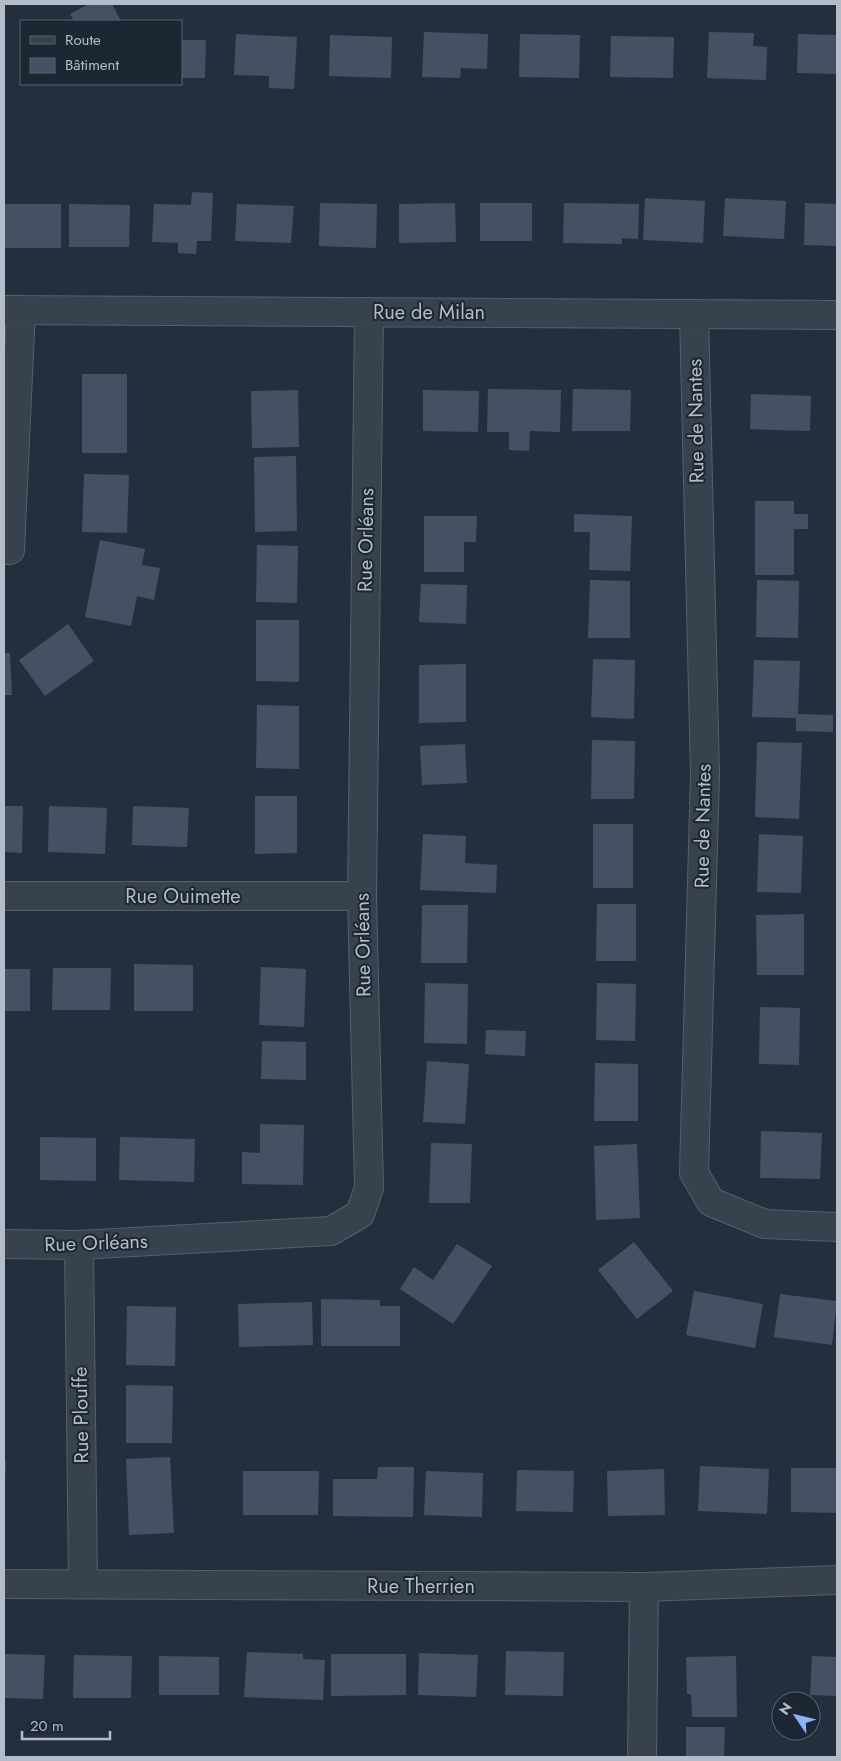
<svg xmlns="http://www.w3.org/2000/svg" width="841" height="1761" viewBox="0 0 841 1761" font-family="Jost,sans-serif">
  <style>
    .building { fill: #455162 }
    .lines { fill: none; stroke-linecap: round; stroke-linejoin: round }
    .minor-casing { stroke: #565f6c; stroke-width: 30 }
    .minor { stroke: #38414e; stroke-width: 28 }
    .labels { text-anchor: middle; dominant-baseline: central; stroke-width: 4; stroke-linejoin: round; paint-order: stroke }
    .street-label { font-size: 20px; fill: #b4bcc9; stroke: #1d2633 }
  </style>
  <rect width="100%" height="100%" fill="#242f3e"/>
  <!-- building -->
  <path class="building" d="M89,4H112L121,21H74L70,14Z
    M424,32L488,34L487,69L461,68L460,78L422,77Z
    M709,32L754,33L753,46L767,47L766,80L707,78Z
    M236,34L297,37L294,89L269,88V76L234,75Z
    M520,34L580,35L579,78L519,77Z
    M798,34L837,35V74L797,73Z
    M330,35L392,37L391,78L329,76Z
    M611,36L674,37L673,78L610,77Z
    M181,40H206L205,78H181Z
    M192,192L213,193L211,241H197L196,254L178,253V243L152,242L154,204L191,205Z
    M645,198L705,201L703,243L643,240Z
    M725,198L786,201L784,239L723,236Z
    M320,203L377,204L376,248L319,246Z
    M455,203L456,242L399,243V204Z
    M480,203H532V241H480Z
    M564,203L639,204L638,239L622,238V244L563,243Z
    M805,203L837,204V246L804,245Z
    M4,204H61V248H4Z
    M69,204L130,205L129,247H69Z
    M237,204L294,206L291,243L235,241Z
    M82,374H127V453H82Z
    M488,389L561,390L560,432L530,431L529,451L509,450V432H487Z
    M573,389L631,390L630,431H572Z
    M298,390L299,447L252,448L251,391Z
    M423,390L479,391L478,432L423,431Z
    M751,394L811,396L810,431L750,429Z
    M296,456L297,531L255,532L254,457Z
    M84,474L129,475L127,533L82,532Z
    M755,501H794V514H808V529H794V575H755Z
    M574,514L632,516L630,571L589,570L590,532H574Z
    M424,516H477L476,542H464V572H424Z
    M100,540L145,549L142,565L160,568L154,600L137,596L131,626L85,617Z
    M257,545L298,546L297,603L256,602Z
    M590,580L630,581V638H588Z
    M757,580L799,581L798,638L756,637Z
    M421,584L467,585L466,624L419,622Z
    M256,620H299V682L256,681Z
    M68,624L94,661L45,696L19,660Z
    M4,653H10L12,695H4Z
    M593,659L635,660L634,719L591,717Z
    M754,660L800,661L798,714L833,715V732L796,731V718L752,717Z
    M466,664V722L419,723V665Z
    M257,705L299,706V769L256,768Z
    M592,740L635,741L634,799H591Z
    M757,742L802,743L799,819L755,817Z
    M465,744L467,783L422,785L420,746Z
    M255,796H297V853L255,854Z
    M4,806H23L22,853L4,852Z
    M49,806L107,808L105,854L48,852Z
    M133,806L189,808L187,847L132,845Z
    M593,824H633V888H593Z
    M423,834L466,836L465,863L497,865L496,893L420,890Z
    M759,834L803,836L801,893L757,892Z
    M597,904H636V961H596Z
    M422,905H468L467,963H421Z
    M804,914V975H757L756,915Z
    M134,964L193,965V1011H134Z
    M261,967L306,969L304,1027L259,1025Z
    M53,968H111L110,1010H52Z
    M4,969H30V1011H4Z
    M425,983L468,984L467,1044L424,1043Z
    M597,983L636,984L635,1041L596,1040Z
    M760,1007L800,1008L799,1065L759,1064Z
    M486,1030L526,1031L525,1056L485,1054Z
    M262,1041L306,1042V1080L261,1079Z
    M427,1061L469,1064L465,1124L423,1122Z
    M595,1063L638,1064V1121H594Z
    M260,1124L304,1125L303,1185L242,1184V1152L260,1153Z
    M761,1131L822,1133L820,1179L760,1178Z
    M40,1137L96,1138V1181L40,1180Z
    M120,1137L195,1139L194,1182L119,1180Z
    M431,1143L472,1144L470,1203H429Z
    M637,1144L640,1218L596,1220L594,1146Z
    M634,1242L673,1291L637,1319L598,1270Z
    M457,1244L492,1266L453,1324L400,1289L414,1267L433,1280Z
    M694,1291L763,1304L755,1348L686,1335Z
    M780,1294L837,1301L832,1345L774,1337Z
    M321,1299L380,1300V1306H400V1346H321Z
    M312,1302L313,1345L239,1347L238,1304Z
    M127,1306L176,1307L175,1366L126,1365Z
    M126,1385L173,1386L172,1443H126Z
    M170,1457L174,1533L129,1535L126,1459Z
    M4,1461H6L5,1481H4Z
    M700,1466L769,1469L767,1514L698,1511Z
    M378,1467H414L413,1517L333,1516V1479H377Z
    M791,1468H837V1513L791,1512Z
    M664,1469L665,1515L608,1516L607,1471Z
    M517,1470L574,1471L573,1512L516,1511Z
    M243,1471H319L318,1515H243Z
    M426,1471L483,1473L482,1517L424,1515Z
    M506,1651L564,1652L563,1696L505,1695Z
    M247,1652L303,1654V1659L325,1660L323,1700L244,1697Z
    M419,1653L478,1655L476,1697L418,1695Z
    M4,1654L45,1655L43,1699L4,1698Z
    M331,1654H406V1695L331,1696Z
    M74,1655L132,1656L131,1698H73Z
    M159,1656L219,1657V1695H159Z
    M736,1656L737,1717H692L691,1694H687L686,1657Z
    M812,1656L837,1657V1696L810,1695Z
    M686,1727H725L724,1757H686Z"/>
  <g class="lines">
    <defs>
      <path id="minor" d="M4,310L837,315
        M694,314L705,774L694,1173L711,1202L765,1224L837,1227
        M4,550H10L21,310
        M4,896H362
        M4,1244L79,1245L331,1231L360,1214L369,1188L362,896L369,312
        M79,1245L83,1584
        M4,1584L644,1587L837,1580
        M642,1757L644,1587"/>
    </defs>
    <!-- minor casing -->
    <use href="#minor" class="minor-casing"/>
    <!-- minor -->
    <use href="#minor" class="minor"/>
  </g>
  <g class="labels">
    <!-- street labels -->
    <g class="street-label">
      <text x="429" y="312">Rue de Milan</text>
      <text transform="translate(696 421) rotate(-91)">Rue de Nantes</text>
      <text transform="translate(366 540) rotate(-89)">Rue Orléans</text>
      <text transform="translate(703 826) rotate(-89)">Rue de Nantes</text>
      <text x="183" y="896">Rue Ouimette</text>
      <text transform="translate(363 945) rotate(-91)">Rue Orléans</text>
      <text transform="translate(96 1243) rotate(-2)">Rue Orléans</text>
      <text transform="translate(81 1415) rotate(-91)">Rue Plouffe</text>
      <text x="421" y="1586">Rue Therrien</text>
    </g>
  </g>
  <!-- border -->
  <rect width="841" height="1761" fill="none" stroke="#b4bcc9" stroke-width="10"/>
  <!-- legend -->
  <rect x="20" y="20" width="162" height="65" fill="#1d2633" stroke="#59626f"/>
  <rect x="30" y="36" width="25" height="8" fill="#38414e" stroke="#59626f"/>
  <text x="65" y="45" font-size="15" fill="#b4bcc9">Route</text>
  <rect x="30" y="58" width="25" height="15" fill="#455162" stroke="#59626f"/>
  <text x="65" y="70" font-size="15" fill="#b4bcc9">Bâtiment</text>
  <!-- north arrow -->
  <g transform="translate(796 1716) rotate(305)"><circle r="24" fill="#1d2633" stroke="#59626f"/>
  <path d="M0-4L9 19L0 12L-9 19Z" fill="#8ab4f8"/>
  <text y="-8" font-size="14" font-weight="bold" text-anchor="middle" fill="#b4bcc9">N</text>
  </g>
  <!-- scale -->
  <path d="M22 1731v8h88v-8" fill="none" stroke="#b4bcc9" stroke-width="2.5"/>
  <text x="30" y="1731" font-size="15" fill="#b4bcc9" stroke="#1d2633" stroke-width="4" paint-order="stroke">20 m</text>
</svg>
